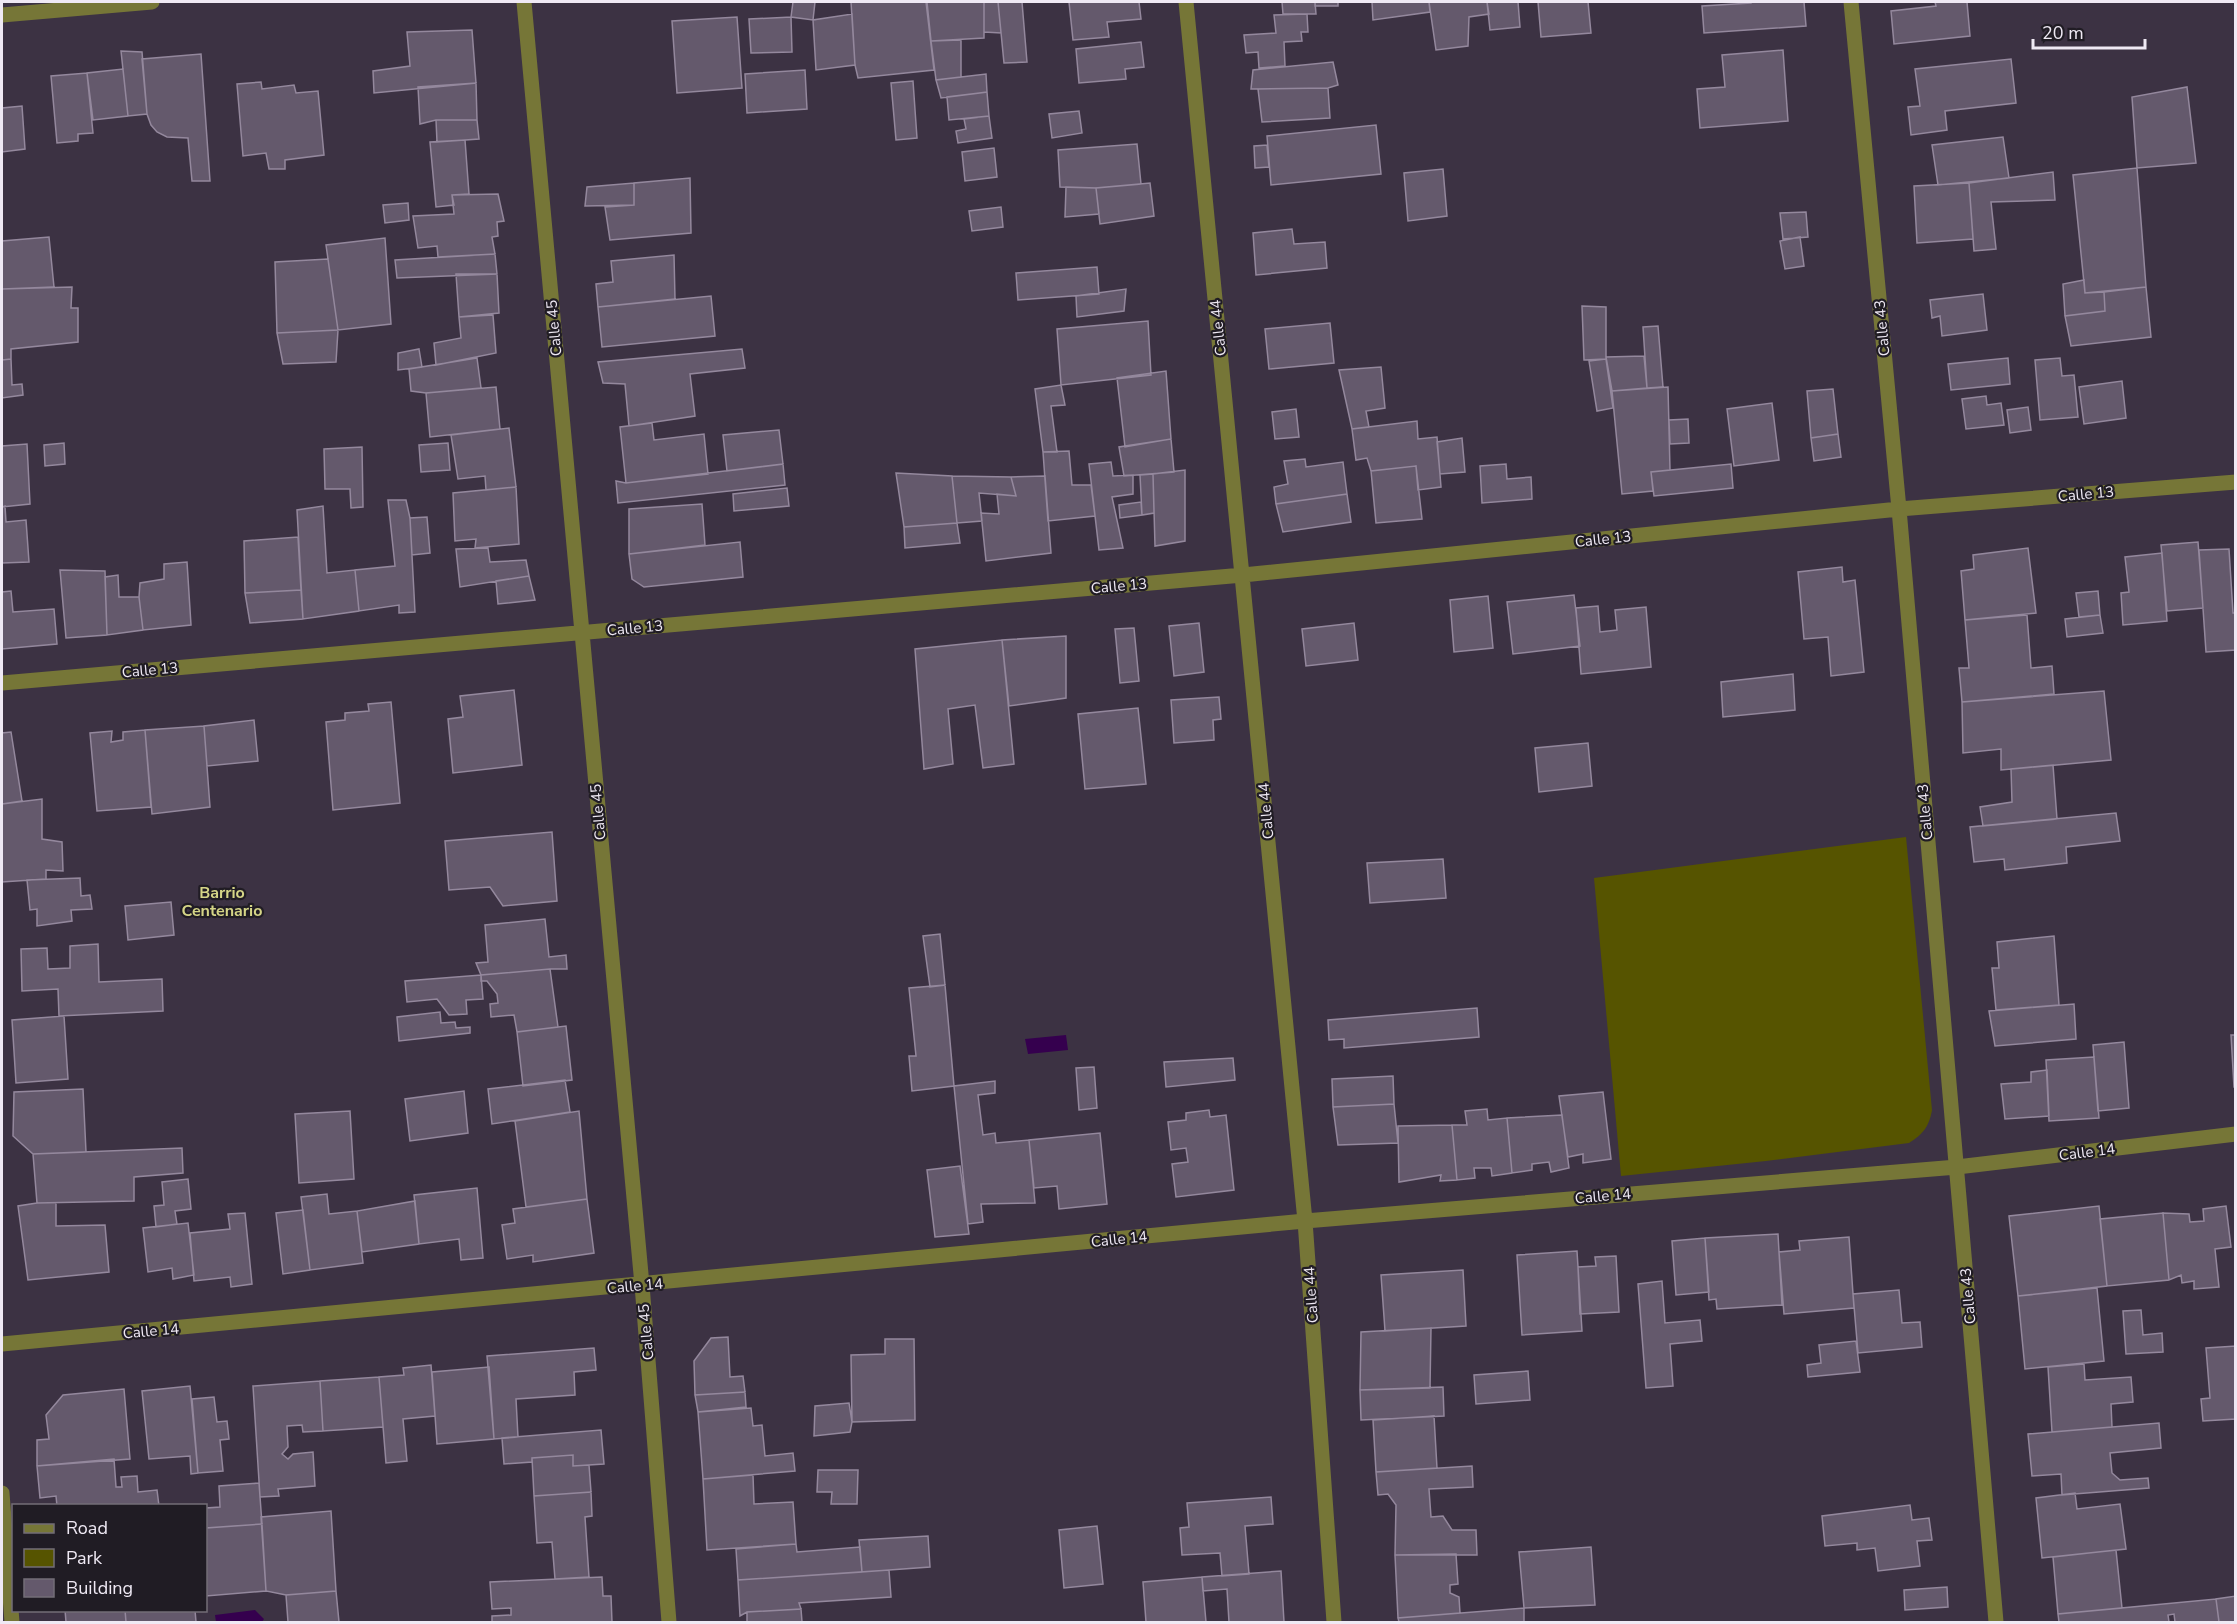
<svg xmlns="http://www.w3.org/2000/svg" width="2237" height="1624" viewBox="0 0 2237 1624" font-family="'Nunito Sans',sans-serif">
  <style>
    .green { fill: #565400 }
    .water { fill: #35004e }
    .building { fill: #64596c; stroke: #94889d; stroke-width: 1.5 }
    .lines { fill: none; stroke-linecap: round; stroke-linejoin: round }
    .minor { stroke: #767637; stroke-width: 15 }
    .labels { text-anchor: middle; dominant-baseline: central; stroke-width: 4.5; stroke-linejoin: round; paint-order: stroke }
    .street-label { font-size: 15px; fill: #efe9f4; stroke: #201c24 }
    .neighbourhood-label { font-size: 16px; font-weight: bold; fill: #d5d587; stroke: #201c24 }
  </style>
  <rect width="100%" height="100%" fill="#3c3243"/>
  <!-- green -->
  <path class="green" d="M1906,837L1932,1110C1929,1127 1923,1134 1909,1143L1766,1161L1621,1176L1594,878Z"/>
  <!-- water -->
  <path class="water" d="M1066,1035L1068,1050L1028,1054L1025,1039Z
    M255,1610L264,1619L262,1622H216L215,1615Z"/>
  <!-- building -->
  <path class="building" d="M793,2H815L813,20L791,17Z
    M851,2H926L934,70L858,78L855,65Z
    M927,2H984V38L931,41Z
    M984,2H998L1001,33L984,32Z
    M998,2H1022L1027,62L1004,63Z
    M1069,2H1139L1141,19L1107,22L1109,37L1073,40Z
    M1282,2H1315L1316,14H1283Z
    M1315,2H1338V6H1315Z
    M1372,2H1429L1430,12L1373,20Z
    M1429,2H1487L1489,14L1469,17L1468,46L1436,50Z
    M1487,2H1518L1520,27L1490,30Z
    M1538,2H1588L1591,33L1541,37Z
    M1751,2H1804L1806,26L1704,33L1702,6L1751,3Z
    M1935,2H1967L1970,36L1894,44L1891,11L1936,6Z
    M852,14L855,65L816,70L813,20Z
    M1307,14L1308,32H1301L1302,41L1284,42L1285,66L1259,68L1258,52L1246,53L1244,35L1276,33L1274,15Z
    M737,17L742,88L677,93L672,21Z
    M791,17L792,52L751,53L749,19Z
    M472,30L476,83L374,93L373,71L410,66L407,32Z
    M961,40V77L936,80L931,41Z
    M1141,42L1144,67L1125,69L1126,79L1079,83L1076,49Z
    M1783,50L1788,121L1700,128L1697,89L1725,87L1722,55Z
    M121,51L142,52L147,114L128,116Z
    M201,54L210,181H192L188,138L167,137L157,132L151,125L147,114L142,59Z
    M2011,59L2016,103L1945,111L1947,130L1911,135L1908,107L1920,106L1915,69Z
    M1333,62L1338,85L1328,88L1251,89L1253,70Z
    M123,69L128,116L93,120L87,73Z
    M805,70L807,109L747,113L745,74Z
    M87,73L93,133L78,134V141L57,143L51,76Z
    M986,74L987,92L941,98L936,80Z
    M913,81L917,138L896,140L891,83Z
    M261,82L262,89L294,85L296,93L318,91L324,155L285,160V169H269L266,153L243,156L237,84Z
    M476,83L477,120H436L420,124L418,87Z
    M2187,87L2196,163L2137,168L2132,97Z
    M1328,88L1330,118L1262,122L1258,89Z
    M987,92L989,116L949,120L947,97Z
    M22,106L25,149L2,152V108Z
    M1079,111L1082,133L1052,138L1049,114Z
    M989,116L992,138L958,143L956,131L966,129L964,119Z
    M436,120H477L479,139L437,142Z
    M1376,125L1381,174L1271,185L1267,136Z
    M2003,137L2009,178L1938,185L1932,145Z
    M465,140L469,194L452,195L454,205L436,207L430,142Z
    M1137,144L1141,184L1096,188L1060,187L1058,150Z
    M1267,145L1269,167L1255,168L1254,146Z
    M994,148L997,177L965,181L962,152Z
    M2137,168L2146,287L2085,293L2073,175Z
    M1443,169L1447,216L1408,221L1404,173Z
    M2053,172L2055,200L1991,202L1996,249L1974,251L1969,183Z
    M690,178L691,233L610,240L605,207L634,205V183Z
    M634,183V205L585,206L587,187Z
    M1150,183L1154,216L1100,224L1096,188Z
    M1969,183L1973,239L1917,243L1914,186Z
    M1066,187L1096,188L1099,214L1065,217Z
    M498,194L504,221L497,222L498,236L492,237L495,254L438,257L437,246L418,248L413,216L454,214L452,195Z
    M408,203L409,220L385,223L383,205Z
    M1001,207L1003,227L972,231L969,211Z
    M1806,212L1808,237L1783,239L1780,213Z
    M1292,229L1294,244L1325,242L1327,268L1256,275L1253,233Z
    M49,237L54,287L2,289V241Z
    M1800,237L1804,266L1785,269L1780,241Z
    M385,238L391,324L338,330L326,245Z
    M495,254L497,274L397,278L395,260Z
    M674,255L675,299L598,307L596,284L613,282L611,261Z
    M328,259L338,330L277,333L275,262Z
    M1097,267L1099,294L1018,300L1016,273Z
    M456,274H497L499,313L459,317Z
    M2084,280L2085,293L2104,292L2105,311L2065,316L2063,284Z
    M72,287L71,308H78V342L11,349V359L2,360V289Z
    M2146,287L2151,337L2071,346L2065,316L2105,311L2104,292Z
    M1126,289L1124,311L1077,317L1076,296Z
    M1983,294L1987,330L1942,336L1940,316L1932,318L1930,300Z
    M711,296L715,336L602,347L598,307Z
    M1582,306L1606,307V359L1584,360Z
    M493,315L496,353L436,365L434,343L461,338L459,317Z
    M1148,321L1151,375L1061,385L1057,329Z
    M1330,323L1334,363L1269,369L1265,329Z
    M1658,326L1663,387L1647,388L1643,327Z
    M338,330L336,362L283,364L277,333Z
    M419,349L422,367L398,370V353Z
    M742,349L745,368L690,374L695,416L629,426L625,384L603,383L598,362Z
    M1644,356L1647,388L1612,391L1606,357Z
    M477,358L481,388L426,393L411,391L409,369Z
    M2008,358L2010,384L1951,390L1948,364Z
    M2060,358L2062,376L2074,375L2078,417L2040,420L2035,360Z
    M11,359L12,385L22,384L23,395L2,398V360Z
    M1606,359L1613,408L1597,411L1589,361Z
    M1381,367L1385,408L1366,411L1369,427L1352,429L1339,370Z
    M1166,371L1171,439L1125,447L1117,378Z
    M2122,381L2126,418L2084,424L2079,387Z
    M1061,385L1065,405L1051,406L1057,452H1043L1035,389Z
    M496,387L500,429L430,437L426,393Z
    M1668,387L1670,470L1651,472L1653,491L1622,494L1612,391Z
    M1833,389L1838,434L1811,438L1807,391Z
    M1986,396L1987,405L2001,403L2004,425L1966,429L1962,399Z
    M1772,403L1779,460L1734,466L1727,409Z
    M2028,407L2031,430L2010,433L2007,410Z
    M1296,409L1299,437L1275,439L1272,412Z
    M1688,419L1689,443L1670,444L1669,420Z
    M1417,421L1418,439L1437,437L1441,487L1418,490L1416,466L1371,471L1367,458L1356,460L1352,429Z
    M652,423L654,440L704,434L708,474L626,483L620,427Z
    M509,428L516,487L486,490L485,476L458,479L451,435Z
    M779,430L783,464L727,471L723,435Z
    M1838,434L1841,457L1814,461L1811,438Z
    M1462,438L1465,472L1440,474L1437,442Z
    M1171,439L1174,472L1124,476L1119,447Z
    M64,443L65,464L45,466L44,445Z
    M448,443L450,470L421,472L419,445Z
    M27,444L30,504L2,507V446Z
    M362,447L363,507L351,508L350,489H325L324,449Z
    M1069,451L1072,485H1091L1095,516L1048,521L1043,452Z
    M1305,459L1306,467L1343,462L1347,494L1276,504L1274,487L1288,484L1284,461Z
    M1111,462L1113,476L1133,475V494L1112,497L1123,548L1099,550L1089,464Z
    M783,464L785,485L618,503L616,481L626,483Z
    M1506,464L1507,479L1531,477L1532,499L1482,503L1480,466Z
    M1731,464L1733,488L1654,496L1651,472Z
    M1416,466L1422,519L1376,523L1371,471Z
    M1185,470V541L1155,546L1153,474Z
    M896,473L952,476L957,523L904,527Z
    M1153,474L1154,513L1142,515L1140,475Z
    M952,476L1011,477L1016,496L979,493L982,521L957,523Z
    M1045,476L1051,553L986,561L981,513L999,514L997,494L1016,496L1011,477Z
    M516,487L519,544L475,548L476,539L455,541L453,493Z
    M787,488L789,506L734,511L733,494Z
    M1347,494L1351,522L1283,532L1276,504Z
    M388,500H406L410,518L415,612L399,613V605L359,611L355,570L395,566Z
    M1141,502L1142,515L1120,518L1119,505Z
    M702,504L705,545L629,554V509Z
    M5,506L6,522L26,520L29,562L2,563V507Z
    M323,506L327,573L355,570L359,611L303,619L297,510Z
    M427,517L430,553L412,555L410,518Z
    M957,523L960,543L905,548L904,527Z
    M298,537L301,590L245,593L244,541Z
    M740,542L743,577L644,587L632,579L629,554Z
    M2198,542L2203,608L2167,611L2161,545Z
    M488,548L490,562L526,560L529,576L460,587L456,549Z
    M2028,548L2036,613L1965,620L1961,571L1974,569L1973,555Z
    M2229,549L2233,613H2236V650L2206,652L2199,550Z
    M2162,553L2167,621L2123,625L2121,593L2129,592L2125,557Z
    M187,562L191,625L143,630L139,597L140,583L164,579V564Z
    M1842,567L1843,582L1855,580L1864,672L1831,676L1828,637L1804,639L1798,572Z
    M60,570L105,571L107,635L66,638Z
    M118,575L119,597H139L143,630L107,635L105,577Z
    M529,576L535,600L498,604L496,581Z
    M301,590L303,619L250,623L245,593Z
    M11,591L13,612L54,609L57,644L2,649V592Z
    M2098,591L2100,615L2079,617L2076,593Z
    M1574,595L1580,646L1513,654L1507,602Z
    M1488,596L1493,648L1454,652L1450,600Z
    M1598,606L1600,632L1617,630L1615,610L1646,607L1651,667L1581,674L1576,608Z
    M2027,615L2031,668L2052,666L2054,694L1962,702L1959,668H1969L1965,620Z
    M2100,615L2103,633L2067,637L2065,619Z
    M1199,623L1204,672L1174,676L1169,626Z
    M1354,623L1358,660L1306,666L1302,629Z
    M1134,628L1139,681L1120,683L1115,629Z
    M1066,636V698L1009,706L1002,640Z
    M1002,640L1014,764L983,768L975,705L948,709L953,764L924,769L915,649Z
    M1793,674L1795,710L1723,717L1721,682Z
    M514,690L522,765L453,773L448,719L463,717L460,696Z
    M2104,691L2111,760L2001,770V749L1963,753L1962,702Z
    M1219,697L1221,719L1213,720L1214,740L1174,743L1171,700Z
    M391,702L400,803L333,810L326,722L345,720V713L369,711L368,704Z
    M1138,708L1146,784L1085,789L1078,714Z
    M254,720L258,761L207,766L204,726Z
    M204,726L210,807L152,814L145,730Z
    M145,730L151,807L97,811L90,733L112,731L111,742L123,740V732Z
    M11,732L22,801L2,804V733Z
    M1588,743L1592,786L1539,792L1535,748Z
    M2053,765L2057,819L1983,826L1980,807L2012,802L2011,769Z
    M42,799V839L62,842L63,871L46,870V879L2,882V804Z
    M2116,813L2120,841L2066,847L2067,863L2005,870L2004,859L1974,862L1970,827Z
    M552,832L557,901L503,906L490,887L449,890L445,841Z
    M1443,859L1446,898L1370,903L1367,863Z
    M80,878L81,896L90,895L92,909L71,910L72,921L37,926V909L30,910L27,880Z
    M171,902L174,935L128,940L125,906Z
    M545,919L549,957L566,955L567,969H550L481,975L476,963L488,962L485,925Z
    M940,934L945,985L930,987L923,936Z
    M2054,936L2059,1005L1996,1010L1992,968H1999L1997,942Z
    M98,944L99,982L162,979L163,1011L59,1016L58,989L22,991L21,949L47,948L48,969L70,968V946Z
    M550,969L558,1027L517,1032L514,1015L491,1017L490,1004L498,1003L497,994L487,981H481V975Z
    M481,975L483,999L466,1000L467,1014L449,1015L437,999L407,1002L405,981Z
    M945,985L954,1086L912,1091L909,1056H916L909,988Z
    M2074,1004L2076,1039L1995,1046L1989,1011Z
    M1477,1008L1479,1037L1344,1048V1039L1329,1040L1328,1020Z
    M440,1012L441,1023L455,1022L456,1028L470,1027V1033L399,1041L397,1017Z
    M64,1016L68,1079L16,1083L12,1020Z
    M566,1026L572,1080L523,1086L517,1032Z
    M2231,1035H2236V1087H2234Z
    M2124,1042L2129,1108L2098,1111L2093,1045Z
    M2094,1057L2099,1118L2049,1121L2046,1060Z
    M1233,1058L1235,1080L1166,1087L1164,1062Z
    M1094,1067L1097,1108L1079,1110L1076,1068Z
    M2047,1070L2049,1116L2005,1119L2001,1084L2031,1082V1072Z
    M1393,1076L1394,1104L1333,1107L1332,1079Z
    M565,1080L570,1112L492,1124L488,1089Z
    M995,1081V1093L978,1095L983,1135L995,1133L996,1143L1029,1140L1035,1203L981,1204L983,1222L968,1224L954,1086Z
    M83,1089L86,1152L33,1154L13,1136L14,1092Z
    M464,1091L468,1133L410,1141L405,1099Z
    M1603,1092L1611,1159L1583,1163V1154L1568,1157L1559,1096Z
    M1394,1104L1398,1143L1338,1145L1333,1107Z
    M1487,1109L1488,1120L1507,1118L1512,1173L1492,1176L1491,1168H1474L1475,1178L1457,1180L1452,1125H1467L1465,1111Z
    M1209,1110L1210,1117L1226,1115L1234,1190L1176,1197L1172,1164L1188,1162L1186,1148L1171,1150L1168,1122L1186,1120V1113Z
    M350,1111L354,1179L299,1183L295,1114Z
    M579,1111L587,1199L526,1207L515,1121Z
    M1562,1115L1569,1168L1551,1172L1549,1162L1532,1164V1170L1512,1173L1507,1118Z
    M1452,1125L1457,1180L1440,1181L1441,1175L1399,1182L1398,1126Z
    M1100,1133L1107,1204L1059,1209L1057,1186L1034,1188L1029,1140Z
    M182,1148L183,1173L134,1177V1201L37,1203L33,1154Z
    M960,1166L969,1234L935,1237L927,1170Z
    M188,1179L191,1209L175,1211L177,1224L156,1227L154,1206L164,1205L162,1182Z
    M477,1188L483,1258L461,1260L459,1239L419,1244L414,1195Z
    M327,1194L329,1214L357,1211L363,1263L310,1270L301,1197Z
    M587,1199L594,1253L533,1262V1255L507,1259L502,1225L515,1223L513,1209Z
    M415,1201L419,1244L362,1252L357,1211Z
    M37,1203H56V1226L105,1225L109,1272L28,1280L18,1206Z
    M2099,1206L2107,1286L2018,1296L2009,1216Z
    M2226,1206L2231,1247L2215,1249L2219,1287L2194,1289V1281L2182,1283L2181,1275L2169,1280L2163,1213L2189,1214L2190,1222L2204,1221L2203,1209Z
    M303,1210L310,1270L283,1274L276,1213Z
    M245,1213L252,1284L231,1287L230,1277L194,1281L190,1233L230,1229L228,1214Z
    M2163,1213L2169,1280L2107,1286L2100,1219Z
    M188,1223L194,1275L173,1279L172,1268L148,1272L143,1228Z
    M1778,1234L1782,1305L1717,1309L1716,1299L1709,1300L1705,1238Z
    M1849,1237L1854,1308L1784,1314L1779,1252L1800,1250L1799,1241Z
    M1705,1238L1709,1292L1676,1295L1672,1241Z
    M1577,1251L1582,1331L1522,1335L1517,1255Z
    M1616,1256L1619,1312L1580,1314L1578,1267L1596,1266L1595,1257Z
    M1463,1270L1466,1326L1385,1331L1381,1275Z
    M1662,1281L1665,1323L1700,1320L1702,1341L1670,1344L1673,1386L1646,1388L1638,1284Z
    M2097,1288L2104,1361L2025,1369L2018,1296Z
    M1899,1290L1902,1323L1920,1322L1922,1347L1858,1353L1853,1294Z
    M2141,1310L2143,1335L2162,1333L2163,1352L2126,1354L2123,1311Z
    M1431,1328L1430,1388L1360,1390L1361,1332Z
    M728,1337L730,1377L743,1376L745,1392L695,1395L694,1361L711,1338Z
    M885,1339H914L915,1420L852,1422L851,1355L885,1354Z
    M1856,1341L1860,1372L1808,1377L1807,1365L1821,1363L1819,1345Z
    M2236,1346V1419L2203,1421L2201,1399L2210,1398L2206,1348Z
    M594,1348L596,1370L574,1372L575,1395L516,1399L518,1437L494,1439L487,1356Z
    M2084,1364L2085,1380L2131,1377L2133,1402L2111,1404L2112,1427L2052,1432L2048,1367Z
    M431,1365L435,1416L403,1419L407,1461L386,1463L379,1377L404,1375L403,1368Z
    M489,1367L494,1439L437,1444L432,1372Z
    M1528,1371L1530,1400L1476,1404L1474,1375Z
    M379,1377L383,1427L323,1431L320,1381Z
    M320,1381L323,1431L303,1432L302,1425L287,1426L288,1447L282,1454L288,1459L293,1454L313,1452L315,1486L278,1489L279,1496L260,1497L253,1386Z
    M190,1386L198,1473L191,1474L190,1456L149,1459L142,1391Z
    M1443,1387L1444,1416L1361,1420L1360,1390Z
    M124,1389L130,1459L37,1466V1440L49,1439L46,1415L63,1395Z
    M745,1392L746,1407L698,1412L695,1395Z
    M214,1397L217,1422L227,1421L229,1439L220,1440L223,1471L198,1473L192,1399Z
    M849,1403L852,1422L850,1432L814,1436L815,1406Z
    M751,1408L753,1426L762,1425L765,1456L793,1453L795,1471L703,1479L698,1412Z
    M1434,1416L1437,1468L1376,1472L1373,1420Z
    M2159,1423L2161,1448L2110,1453L2112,1473L2120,1480L2148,1478L2149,1488L2062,1495L2061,1474L2032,1476L2028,1434Z
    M601,1430L604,1464L573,1466V1455L532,1458V1462L504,1464L502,1438Z
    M573,1455V1466L589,1465L591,1492L534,1496L532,1458Z
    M114,1459L116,1487H122L121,1477L137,1476L138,1492L157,1490L159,1506H57L56,1496L40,1498L37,1466Z
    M1472,1466L1473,1487L1429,1489L1431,1517L1443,1516L1452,1530H1476L1477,1555H1395L1396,1505L1388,1494L1378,1495L1376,1472Z
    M818,1470H858L857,1504H831L832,1492H817Z
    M753,1475L754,1504L793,1502L796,1544L707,1550L703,1479Z
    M259,1483L262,1524L206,1528V1508L220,1507L219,1486Z
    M591,1492L592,1516L585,1517L589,1577L555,1579L552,1542L537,1543L534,1496Z
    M2075,1493L2077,1509L2120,1504L2126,1549L2042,1558L2036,1498Z
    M1271,1497L1273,1524L1245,1526L1249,1574L1222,1576L1220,1553L1182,1555L1180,1528L1189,1527L1187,1503Z
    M1910,1505L1912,1520L1929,1518L1932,1540L1917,1541L1920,1566L1878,1571L1875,1548L1857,1550V1543L1825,1546L1822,1516Z
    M331,1511L336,1591L286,1595L266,1591L261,1517Z
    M262,1524L266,1591L206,1596V1528Z
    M1097,1526L1103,1584L1064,1588L1059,1530Z
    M928,1536L930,1567L862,1572L859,1540Z
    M796,1544L797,1552L860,1547L862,1572L738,1580L736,1549Z
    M1591,1547L1595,1605L1524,1608L1519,1552Z
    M2116,1550L2122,1608L2058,1614L2053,1557Z
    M1456,1554L1458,1584L1450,1585V1593L1459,1597L1460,1613L1398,1618L1395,1555Z
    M889,1570L891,1597L799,1603L801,1609L747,1612L740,1616L738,1580Z
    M1281,1571L1284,1622H1229L1227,1589L1203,1591L1202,1577Z
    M602,1577L603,1596H611L612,1622H492V1616L511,1615V1608L492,1609L490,1582Z
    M1202,1577L1206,1622H1146L1143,1582Z
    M1947,1587L1948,1607L1905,1610L1904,1590Z
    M336,1591L339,1622H288L286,1595Z
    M2236,1596V1622H2219L2216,1599Z
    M2216,1599L2219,1622H2175L2174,1614L2168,1615L2169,1622H2059L2058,1614Z
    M1524,1608V1622H1399L1398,1618Z
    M801,1609L802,1622H747V1612Z
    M65,1610H125L126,1622H66Z
    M125,1610H195L196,1622H126Z"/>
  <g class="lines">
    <!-- minor -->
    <path class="minor" d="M524,2L642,1285L669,1622
      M1186,2L1305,1221L1334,1622
      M1851,2L1899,509L1996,1622
      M2,15L152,2
      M2,683L1243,575L1899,509L2236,482
      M2,1344L1305,1221L1957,1167L2236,1134
      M2,1493L12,1622"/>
  </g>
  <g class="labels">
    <!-- street labels -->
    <g class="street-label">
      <text transform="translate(554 328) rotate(-95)">Calle 45</text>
      <text transform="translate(1218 328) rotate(-96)">Calle 44</text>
      <text transform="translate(1882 328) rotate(-95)">Calle 43</text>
      <text transform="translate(2086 494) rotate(-5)">Calle 13</text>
      <text transform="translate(1603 539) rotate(-6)">Calle 13</text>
      <text transform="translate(1119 586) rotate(-5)">Calle 13</text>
      <text transform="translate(635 628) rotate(-5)">Calle 13</text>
      <text transform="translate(150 670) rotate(-5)">Calle 13</text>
      <text transform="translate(1266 811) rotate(-95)">Calle 44</text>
      <text transform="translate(598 812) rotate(-95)">Calle 45</text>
      <text transform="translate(1925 812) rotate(-95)">Calle 43</text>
      <text transform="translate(2087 1152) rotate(-7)">Calle 14</text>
      <text transform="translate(1603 1196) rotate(-5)">Calle 14</text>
      <text transform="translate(1119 1239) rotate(-6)">Calle 14</text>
      <text transform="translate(635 1286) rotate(-5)">Calle 14</text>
      <text transform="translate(1311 1295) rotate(-94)">Calle 44</text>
      <text transform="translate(1968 1296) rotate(-95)">Calle 43</text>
      <text transform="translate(151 1331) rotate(-5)">Calle 14</text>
      <text transform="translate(646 1332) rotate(-95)">Calle 45</text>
    </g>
    <!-- neighbourhood labels -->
    <g class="neighbourhood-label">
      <text x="222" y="893">Barrio<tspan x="222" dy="18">Centenario</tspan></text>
    </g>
  </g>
  <!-- border -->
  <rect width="2237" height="1624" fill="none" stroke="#efe9f4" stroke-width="6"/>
  <!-- legend -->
  <rect x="12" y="1504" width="195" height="108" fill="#201c24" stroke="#736e77" stroke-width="1.5"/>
  <rect x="24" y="1524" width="30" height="9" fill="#767637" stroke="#736e77" stroke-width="1.5"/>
  <text x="66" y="1534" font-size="18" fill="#efe9f4">Road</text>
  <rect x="24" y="1549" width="30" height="18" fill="#565400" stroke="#736e77" stroke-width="1.5"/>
  <text x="66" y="1564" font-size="18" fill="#efe9f4">Park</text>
  <rect x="24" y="1579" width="30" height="18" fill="#64596c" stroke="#736e77" stroke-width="1.5"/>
  <text x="66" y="1594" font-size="18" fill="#efe9f4">Building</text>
  <!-- scale -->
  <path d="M2033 39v9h112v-9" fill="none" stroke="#efe9f4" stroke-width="3"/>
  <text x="2042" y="39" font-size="18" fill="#efe9f4" stroke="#201c24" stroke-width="4.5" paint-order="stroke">20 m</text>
</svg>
